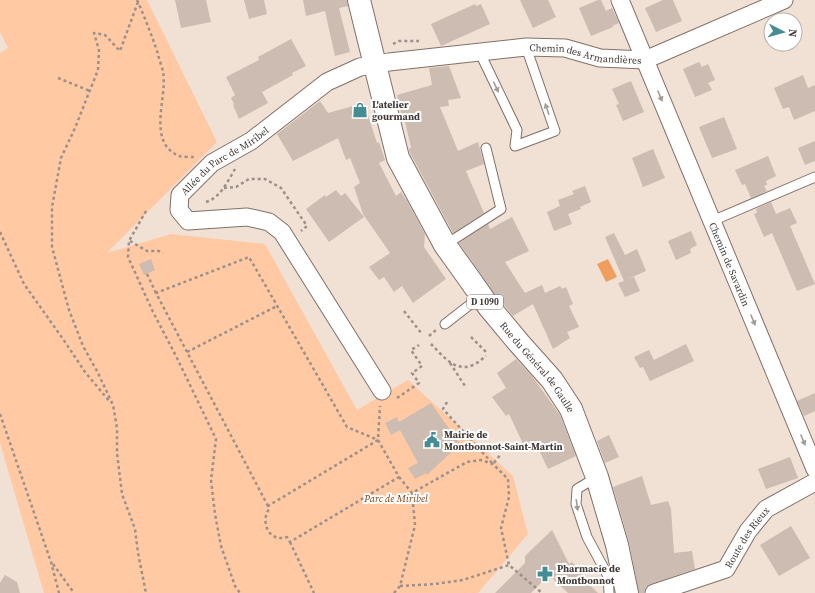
<svg xmlns="http://www.w3.org/2000/svg" width="815" height="593" viewBox="0 0 815 593" font-family="'Source Serif 4',serif">
  <style>
    .green { fill: #ffc9a4 }
    .water { fill: #f09e60 }
    .building { fill: #ccbcb1 }
    .lines { fill: none; stroke-linecap: round; stroke-linejoin: round }
    .lane-casing { stroke: #807167; stroke-width: 11 }
    .street-casing { stroke: #807167; stroke-width: 19 }
    .primary-casing { stroke: #807167; stroke-width: 24 }
    .path { stroke: #9c9088; stroke-width: 2.5; stroke-dasharray: 3 3; stroke-linecap: butt }
    .lane { stroke: #fff; stroke-width: 9 }
    .street { stroke: #fff; stroke-width: 17 }
    .primary { stroke: #fff; stroke-width: 22 }
    .oneway { fill: #a09c9a }
    .labels { text-anchor: middle; dominant-baseline: central; stroke-width: 4; stroke-linejoin: round; paint-order: stroke }
    .shield { fill: #fff; stroke: #7a7572; stroke-width: 1 }
    .shield-label { font-size: 9px; font-weight: bold; fill: #413a36 }
    .street-label { font-size: 10px; fill: #413a36; stroke: #fff }
    .poi-label { font-size: 10px; font-weight: bold; fill: #413a36; stroke: #fff; text-anchor: start }
    .park-label { font-size: 10px; font-style: italic; fill: #7b4619; stroke: #fff }
  </style>
  <rect width="100%" height="100%" fill="#f1e0d4"/>
  <!-- green -->
  <path class="green" d="M0,0H147L217,142L107,253L171,234L265,244L357,410L408,380L513,476L528,534L478,593H44L0,443V53L8,48L0,32Z"/>
  <!-- water -->
  <path class="water" d="M608,259L617,277L606,282L597,264Z"/>
  <!-- building -->
  <path class="building" d="M175,0H206L211,22L181,28Z
    M244,0H264L267,14L249,19Z
    M303,0H347L348,6L339,8L350,52L335,56L325,11L306,16Z
    M520,0H548L556,17L533,28Z
    M598,0H601L606,11L612,8L619,23L612,26L613,27L591,36L579,8Z
    M663,0H673L682,21L656,32L645,8Z
    M475,4L476,6L481,4L490,24L441,46L431,24Z
    M291,39L306,66L292,73L293,75L262,92L268,103L239,119L233,105L234,104L231,98L235,95L226,77L259,60L258,57Z
    M699,62L702,67L708,64L715,80L708,83L712,90L695,97L683,69Z
    M449,66L461,98L448,100L449,106L440,107L458,151L478,142L484,164L466,171L484,213L453,233L409,151V149L411,147L404,118H402L397,95L432,85L429,68Z
    M803,75L808,88L815,85V111L794,120L789,107L783,109L774,88Z
    M631,81L644,112L623,121L616,105L619,104L612,89Z
    M320,101L328,113L364,103L377,143L379,142L385,160L379,163L396,196L401,192L407,201L425,234L424,247L446,279L413,303L402,286L394,292L384,277L379,280L369,267L390,253L363,214L354,187L360,183L350,158L346,160L338,138L293,161L277,134Z
    M724,117L737,149L712,158L699,127Z
    M815,141V161L805,165L798,148Z
    M653,149L665,178L643,187L632,158Z
    M768,156L776,176L766,181L767,185L764,186L767,191L751,198L745,184L742,185L735,170Z
    M585,186L591,202L580,207L581,209L568,214L572,224L554,231L547,212L560,206L558,200L574,194L572,191Z
    M336,190L341,196L345,193L364,217L329,242L306,209L325,195L326,197Z
    M771,202L776,214L790,208L797,223L790,226L815,284L797,291L772,233L764,237L754,214L757,213L756,209Z
    M512,217L529,251L505,262L525,293L542,285L545,293L560,286L562,289L566,287L573,304L569,306L579,327L567,332L570,338L553,349L533,304L513,316L494,293L459,243L488,224L490,229Z
    M691,231L697,245L690,249L691,253L676,260L668,241Z
    M614,233L625,255L637,249L646,271L628,279L634,277L640,291L625,297L618,283L624,281L605,237Z
    M151,259L155,270L144,275L139,264Z
    M686,344L694,361L650,381L643,367L640,368L634,357L649,350L654,360Z
    M516,359L532,376L560,415L576,456L548,469L536,444L526,450L509,414L506,416L492,397L506,388L497,373Z
    M815,393V411L804,416L797,401Z
    M431,403L460,444L427,475L426,473L415,479L408,468L418,463L400,430L391,435L385,423L397,417L399,422Z
    M609,435L619,457L605,463L597,441Z
    M790,457L798,478L766,489L758,469Z
    M642,476L651,505L668,501L671,509L674,553L692,551L695,569L651,584L646,587L644,593H639L629,542L613,487Z
    M791,526L810,558L779,576L760,545Z
    M552,530L569,564L572,562L583,573L581,576L598,593H568L549,575L531,593H495L525,563V556Z
    M5,575L17,582L20,593H0V583Z"/>
  <g class="lines">
    <defs>
      <path id="lane" d="M479,51L517,130L515,146L555,131L526,47
        M712,221L815,177
        M445,245L501,209L486,148
        M445,324L481,296
        M597,477L577,489L576,504L587,537L608,576L609,593"/>
      <g id="street">
        <path id="s1" d="M620,0L815,469"/>
        <path id="s2" d="M382,391L282,232L269,222L247,217L188,221L179,210L180,195L212,163L251,141L327,82L360,67L389,62L526,47L565,48L600,58L645,60L784,0"/>
        <path id="s3" d="M654,593L726,569L748,531L766,509L815,482"/>
      </g>
      <g id="primary">
        <path id="s4" d="M359,0L398,158L445,245L468,277L489,307L519,343L552,380L571,409L597,477L617,545L627,593"/>
      </g>
    </defs>
    <!-- lane casing -->
    <use href="#lane" class="lane-casing"/>
    <!-- street casing -->
    <use href="#street" class="street-casing"/>
    <!-- primary casing -->
    <use href="#primary" class="primary-casing"/>
    <!-- path -->
    <path class="path" d="M137,0C145,18 152,36 158,54C159,60 162,66 163,72C168,97 146,142 179,156C183,157 190,157 194,157
      M138,2L120,51L105,35L94,33L99,50L98,70L75,128L61,158L52,207V247L69,310L83,346L98,373L113,405L117,428V453L122,494L135,529L138,553L146,593
      M393,44L399,41H419
      M58,78L90,91
      M224,188L236,187L249,179H265L281,188L307,226L301,231
      M206,202C220,198 228,181 235,169
      M146,211L129,241L128,257L153,312L176,356L216,439L211,480L215,514L221,546L235,586L240,593
      M0,232L24,284L63,339L85,372L110,402
      M130,241L147,251H159L163,253
      M147,274L156,293
      M404,311L422,334
      M429,336L436,330
      M471,337L487,353
      M431,344C442,355 455,373 473,365C478,363 482,359 486,356
      M187,352L277,306
      M450,363L465,386
      M397,398L419,383L412,373L422,366L411,350L419,345
      M447,402L443,409L493,464L501,454
      M0,414L51,562L59,593
      M378,440L268,506L269,509C260,522 269,543 287,537L290,542L399,477L378,440L380,406
      M399,477L412,493L467,462L481,460L493,464L508,479L509,497L501,528L509,565L542,593
      M268,506L156,293L249,257L347,427L378,440
      M290,542L314,593
      M53,564L74,593
      M400,586L435,584L463,580L509,565
      M394,593L400,586L415,525L412,493"/>
    <!-- lane -->
    <use href="#lane" class="lane"/>
    <!-- street -->
    <use href="#street" class="street"/>
    <!-- primary -->
    <use href="#primary" class="primary"/>
  </g>
  <!-- one-way arrows -->
  <defs><path id="oneway-solid" d="M-6-.8H1V-3.2L6.5 0L1 3.2V.8H-6Z"/></defs>
  <g class="oneway">
    <use href="#oneway-solid" transform="translate(496 87) rotate(65)"/>
    <use href="#oneway-solid" transform="translate(660 96) rotate(67)"/>
    <use href="#oneway-solid" transform="translate(547 109) rotate(-109)"/>
    <use href="#oneway-solid" transform="translate(753 320) rotate(67)"/>
    <use href="#oneway-solid" transform="translate(803 440) rotate(67)"/>
    <use href="#oneway-solid" transform="translate(577 505) rotate(82)"/>
  </g>
  <!-- icons -->
  <defs>
    <symbol id="shop-bare" viewBox="-9 -9 18 18"><path d="M-5-2.5h2.3a2.7 3.5 0 0 1 5.4 0H5L5.5 6h-11ZM-1.5-2.5h3a1.5 2.3 0 0 0-3 0Z" fill="#458c95" stroke="#fff" stroke-width="2.5" paint-order="stroke"/></symbol>
    <symbol id="civic-bare" viewBox="-9 -9 18 18"><path d="M-.6-6.5H3V-4.5H.6V-3L4-1V1h2V6H-6V1h2V-1L-.6-3ZM-1.2 2.5V6h2.4V2.5Z" fill="#458c95" stroke="#fff" stroke-width="2.5" paint-order="stroke"/></symbol>
    <symbol id="pharmacy-bare" viewBox="-9 -9 18 18"><path d="M-2-6h4v4h4v4h-4v4h-4v-4h-4v-4h4Z" fill="#458c95" stroke="#fff" stroke-width="2.5" paint-order="stroke"/></symbol>
  </defs>
  <g fill-rule="evenodd">
    <use href="#shop-bare" x="349" y="99" width="22" height="22"/>
    <use href="#civic-bare" x="421" y="429" width="22" height="22"/>
    <use href="#pharmacy-bare" x="534" y="563" width="22" height="22"/>
  </g>
  <g class="labels">
    <!-- shield labels -->
    <rect class="shield" x="467" y="295" width="36" height="14" rx="3"/>
    <g class="shield-label">
      <text x="485" y="302">D 1090</text>
    </g>
    <!-- street labels -->
    <g class="street-label">
      <text stroke="none"><textPath href="#s2" startOffset="765">Chemin des Armandières</textPath></text>
      <text stroke="none"><textPath href="#s2" startOffset="372">Allée du Parc de Miribel</textPath></text>
      <text stroke="none"><textPath href="#s1" startOffset="286">Chemin de Savardin</textPath></text>
      <text stroke="none"><textPath href="#s4" startOffset="415">Rue du Général de Gaulle</textPath></text>
      <text stroke="none"><textPath href="#s3" startOffset="114">Route des Rieux</textPath></text>
    </g>
    <!-- poi labels -->
    <g class="poi-label">
      <text x="372" y="104">L'atelier<tspan x="372" dy="12">gourmand</tspan></text>
      <text x="444" y="434">Mairie de<tspan x="444" dy="12">Montbonnot-Saint-Martin</tspan></text>
      <text x="557" y="568">Pharmacie de<tspan x="557" dy="12">Montbonnot</tspan></text>
    </g>
    <!-- park labels -->
    <g class="park-label">
      <text x="396" y="498">Parc de Miribel</text>
    </g>
  </g>
  <!-- north arrow -->
  <g transform="translate(783 32) rotate(96)"><circle r="19" fill="#ffffff" stroke="#b3b0af"/>
  <path d="M0-3L7 15L0 10L-7 15Z" fill="#458c95"/>
  <text y="-6" font-size="11" font-weight="bold" text-anchor="middle" fill="#413a36">N</text>
  </g>
</svg>
